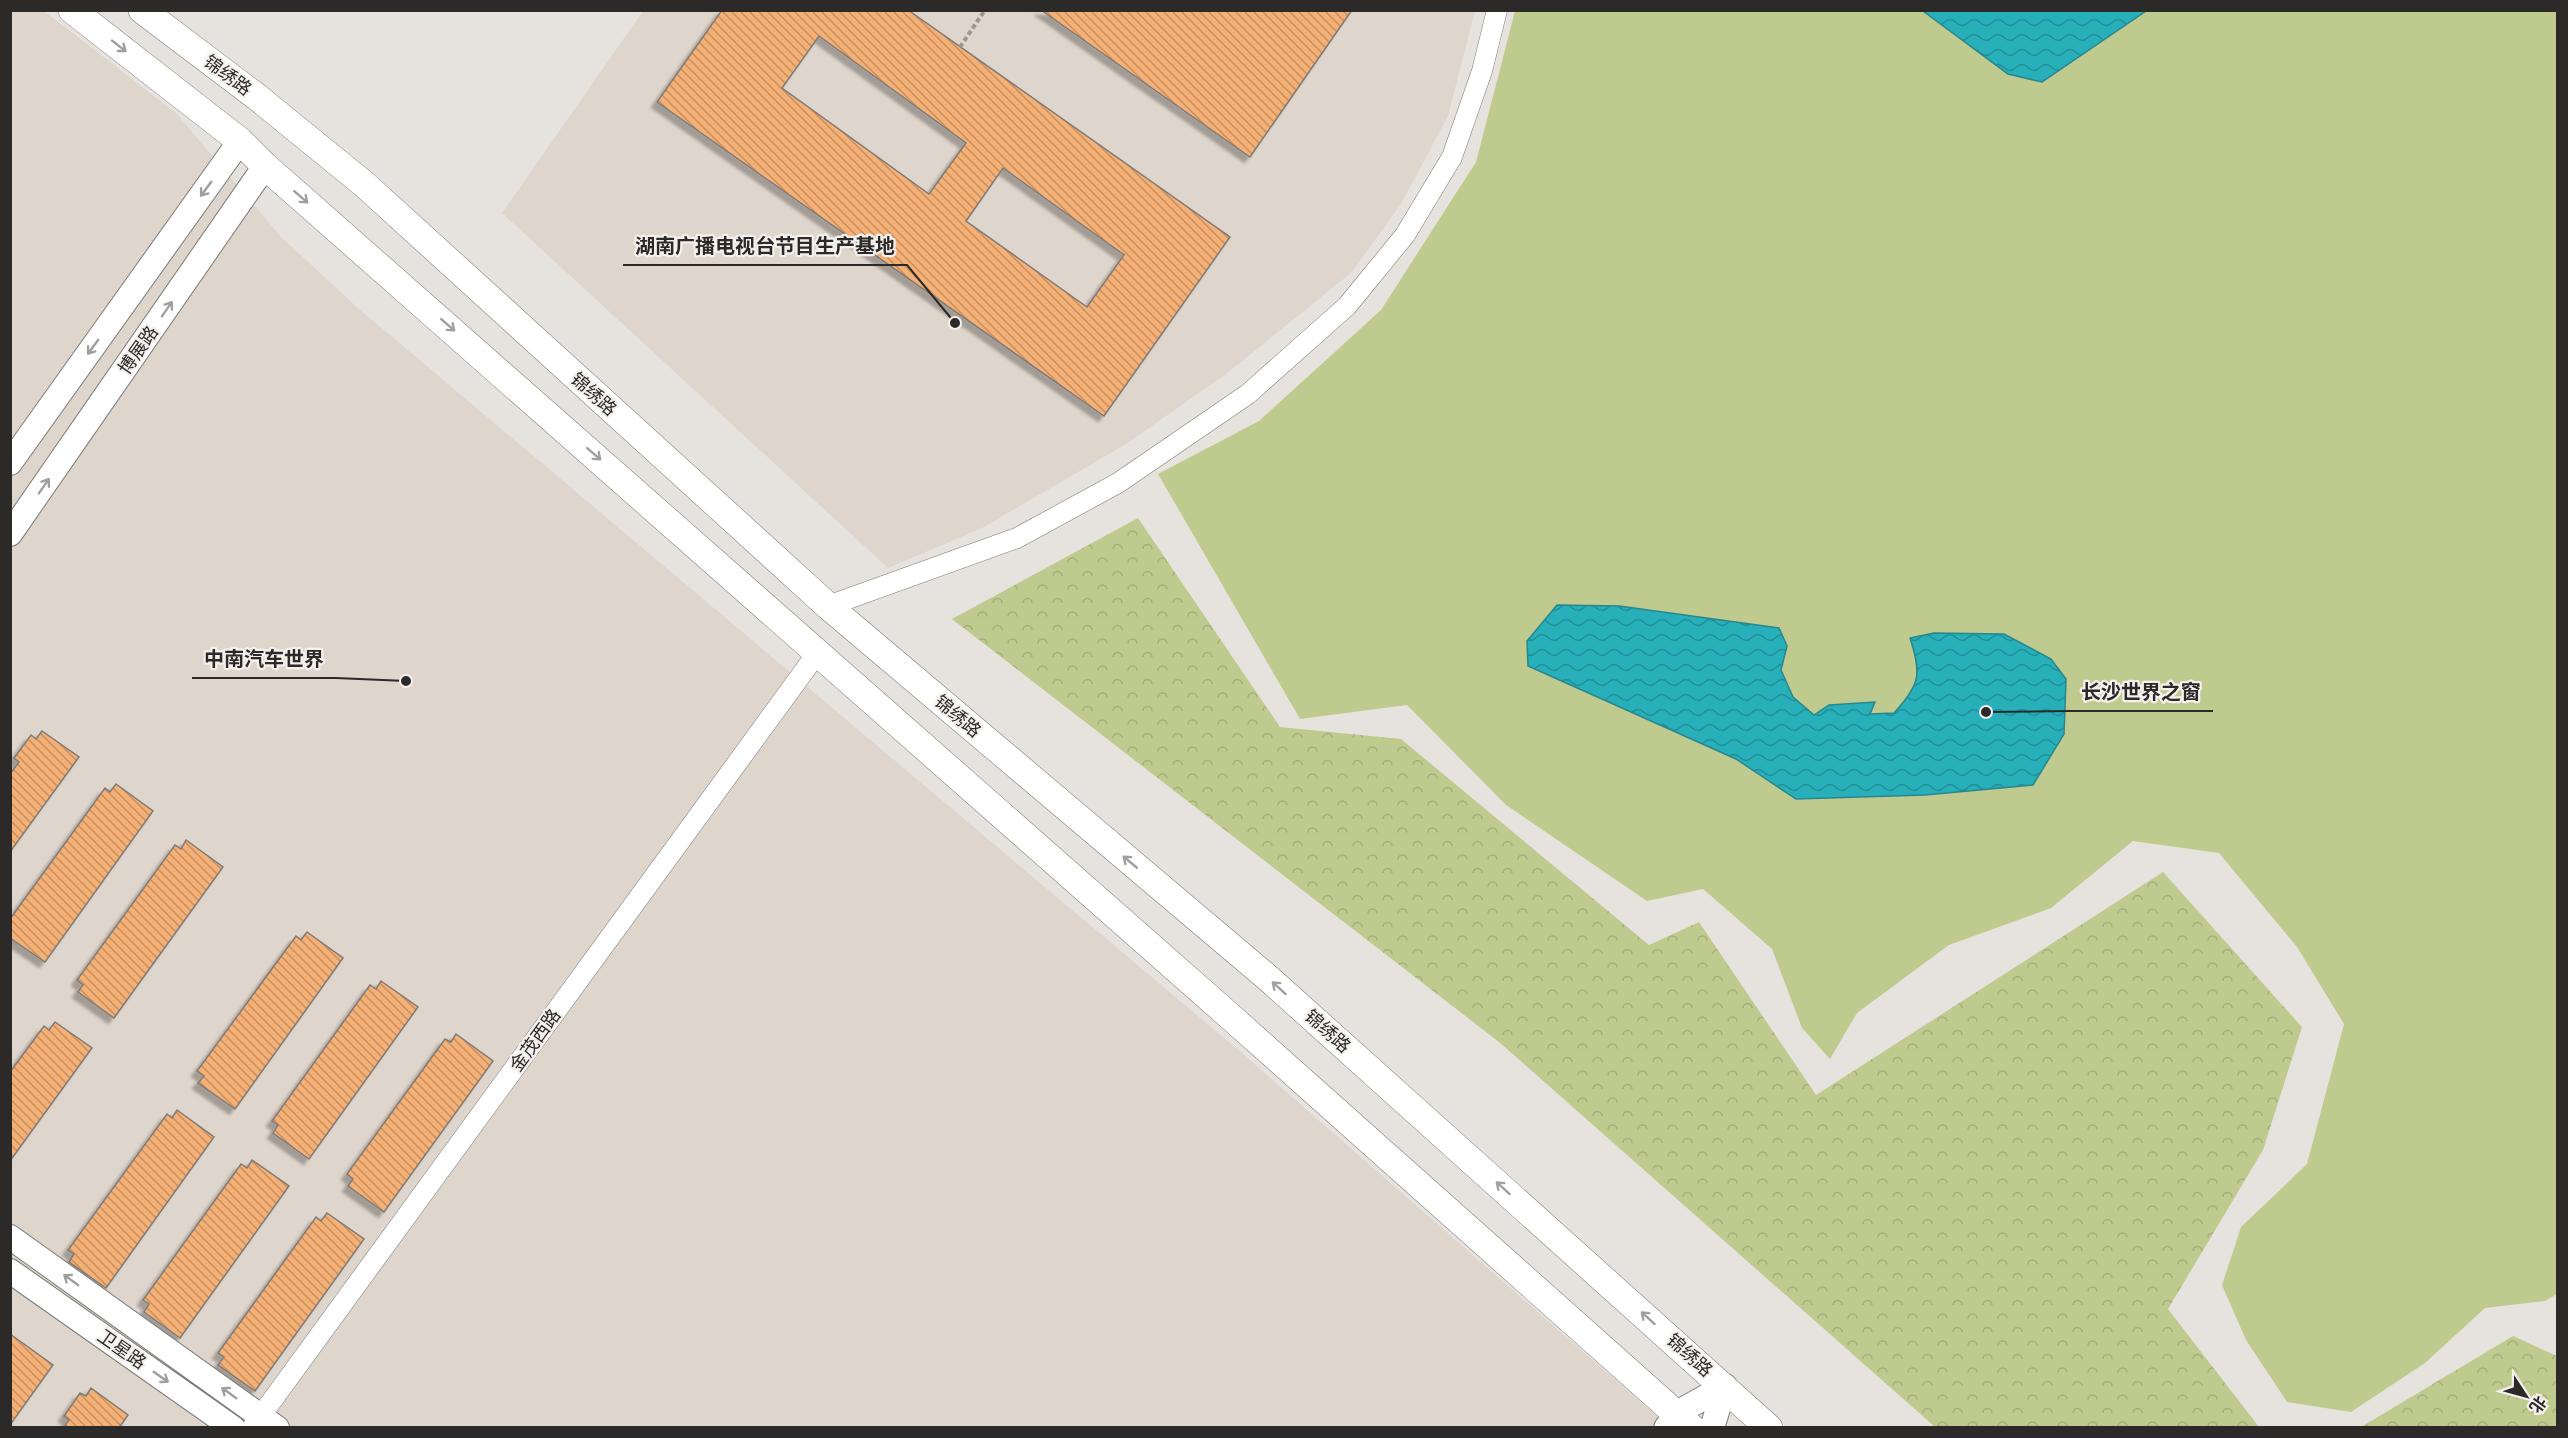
<svg xmlns="http://www.w3.org/2000/svg" width="2568" height="1438" viewBox="0 0 2568 1438" font-family="'Roboto Serif','Noto Sans SC',serif">
  <style>
    .built { fill: #ded5cc }
    .forest { fill: url(#forest-crowns) }
    .green { fill: #bfcb8e }
    .water { fill: url(#water-waves); stroke: #28878e; stroke-width: 1.5 }
    .building { fill: url(#building-back-hatch); stroke: #7e7a77; stroke-width: 1.5; fill-rule: evenodd; filter: url(#shadow) }
    .lines { fill: none; stroke-linecap: round; stroke-linejoin: round }
    .minor-casing { stroke: #7c7a76; stroke-width: 21 }
    .tertiary-casing { stroke: #7c7a76; stroke-width: 26 }
    .secondary-casing { stroke: #7c7a76; stroke-width: 28 }
    .path { stroke: #999794; stroke-width: 4; stroke-dasharray: 4.5 3; stroke-linecap: butt }
    .minor { stroke: #fff; stroke-width: 20 }
    .tertiary { stroke: #fff; stroke-width: 24 }
    .secondary { stroke: #fff; stroke-width: 27 }
    .oneway { stroke: #a09f9f }
    .labels { text-anchor: middle; dominant-baseline: central; stroke-width: 4.5; stroke-linejoin: round; paint-order: stroke }
    .street-label { font-size: 18px; fill: #2c2a29; stroke: #f4f0ed }
    .leader { fill: none; stroke: #2c2a29; stroke-width: 2 }
    .callout-dot { fill: #2c2a29; stroke: #f4f0ed; stroke-width: 2 }
    .callout-label { font-size: 20px; text-anchor: middle; font-weight: bold; fill: #2c2a29; stroke: #f4f0ed; stroke-width: 4.5; stroke-linejoin: round; paint-order: stroke }
  </style>
  <defs>
    <pattern id="forest-crowns" width="20" height="18" patternUnits="userSpaceOnUse" patternTransform="scale(1.5)"><rect width="20" height="18" fill="#bfcb8e"/><path d="M2 6a3 3 0 1 1 6 0M12 15a3 3 0 1 1 6 0" fill="none" stroke="#a4ae7a"/></pattern>
    <pattern id="water-waves" width="16" height="10" patternUnits="userSpaceOnUse" patternTransform="scale(1.5)"><rect width="16" height="10" fill="#27afba"/><path d="M0 5q4-4 8 0t8 0" fill="none" stroke="#228f97"/></pattern>
    <pattern id="building-back-hatch" width="6" height="6" patternUnits="userSpaceOnUse" patternTransform="scale(1.5)"><rect width="6" height="6" fill="#f5b076"/><path d="M-1 5l2 2M0 0l6 6M5-1l2 2" fill="none" stroke="#c78f61"/></pattern>
    <filter id="shadow"><feDropShadow dx="-5.5" dy="5.5" stdDeviation="1.5" flood-color="#0004"/></filter>
  </defs>
  <rect width="100%" height="100%" fill="#e6e3df"/>
  <!-- built -->
  <path class="built" d="M10,11H44L177,114L281,237L359,309L1243,1054L1669,1427H11Z
    M643,11H1475L1448,116L1401,204L1352,272L1226,374L1126,444L982,528L888,568L502,213Z"/>
  <!-- forest -->
  <path class="forest" d="M1138,518L1280,727L1401,739L1649,945L1699,922L1816,1095L2163,872L2302,1027L2263,1150L2168,1309L2259,1427H1935L1499,1042L952,619Z
    M2513,1336L2557,1356V1427H2361Z"/>
  <!-- green -->
  <path class="green" d="M1515,11H2557V1294L2545,1301L2485,1308L2425,1363L2351,1412L2287,1402L2246,1340L2222,1285L2241,1227L2307,1164L2344,1024L2297,947L2219,853L2133,841L2051,908L1949,945L1857,1013L1830,1059L1802,1028L1772,949L1703,889L1647,901L1506,805L1407,705L1300,719L1158,474L1259,421L1381,310L1476,162Z"/>
  <!-- water -->
  <path class="water" d="M1923,11H2146L2042,82L2008,74Z
    M1557,605L1619,606L1779,628L1787,646L1781,670L1793,697L1814,715L1829,705L1875,702L1870,714L1894,713C1920,685 1922,674 1910,638L1934,633L2004,634L2051,659L2066,679L2064,734L2033,785L1925,795L1796,799L1736,759L1528,666L1527,641Z"/>
  <!-- building -->
  <path class="building" d="M722,10H908L1230,237L1104,416L657,102ZM819,36L966,143L929,194L782,88ZM1003,168L1124,255L1087,307L966,221Z
    M1041,10H1352L1250,157Z
    M42,731L79,757L10,852V774L19,762L14,758L31,735L36,739Z
    M116,784L153,811L45,962L10,938V919L105,788L110,792Z
    M186,840L223,867L114,1018L78,992L83,985L77,980L175,845L181,849Z
    M307,932L343,958L235,1109L198,1083L204,1076L197,1071L296,936L301,940Z
    M381,981L418,1007L309,1159L273,1133L278,1125L272,1121L370,985L376,989Z
    M55,1022L92,1048L10,1161V1072L44,1026L49,1030Z
    M456,1034L493,1061L384,1212L348,1186L353,1179L347,1174L445,1039L451,1042Z
    M177,1110L214,1137L106,1288L69,1262L74,1254L68,1250L167,1114L172,1118Z
    M252,1160L289,1186L180,1338L144,1312L149,1304L143,1300L241,1164L247,1168Z
    M327,1213L364,1239L255,1391L218,1365L224,1357L218,1353L316,1217L321,1221Z
    M10,1334L53,1365L10,1425Z
    M91,1388L128,1415L119,1428H63L69,1420L64,1416L80,1393L86,1396Z"/>
  <g class="lines">
    <defs>
      <path id="minor" d="M828,606L1017,538L1118,483L1248,394L1347,306L1405,235L1452,157L1482,71L1497,10
        M252,1428L818,652"/>
      <path id="tertiary" d="M10,463L240,141
        M10,534L265,166
        M10,1237L277,1428
        M10,1271L233,1428
        M1666,1428L1677,1413L1725,1386
        M1712,1428L1725,1386"/>
      <path id="secondary" d="M72,10L240,141L265,166L1233,1019L1692,1428
        M142,10L257,97L364,184L828,606L1268,978L1769,1428"/>
    </defs>
    <!-- minor casing -->
    <use href="#minor" class="minor-casing"/>
    <!-- tertiary casing -->
    <use href="#tertiary" class="tertiary-casing"/>
    <!-- secondary casing -->
    <use href="#secondary" class="secondary-casing"/>
    <!-- path -->
    <path class="path" d="M960,47L985,10"/>
    <!-- minor -->
    <use href="#minor" class="minor"/>
    <!-- tertiary -->
    <use href="#tertiary" class="tertiary"/>
    <!-- secondary -->
    <use href="#secondary" class="secondary"/>
  </g>
  <!-- one-way arrows -->
  <defs><path id="oneway-shaft" d="M-6 0H5M1.5-3L5.5 0L1.5 3" fill="none" stroke-width="1.6" stroke-linecap="round" stroke-linejoin="round" transform="scale(1.5)"/></defs>
  <g class="oneway">
    <use href="#oneway-shaft" transform="translate(119 46) rotate(38)"/>
    <use href="#oneway-shaft" transform="translate(206 189) rotate(126)"/>
    <use href="#oneway-shaft" transform="translate(301 197) rotate(41)"/>
    <use href="#oneway-shaft" transform="translate(167 309) rotate(-55)"/>
    <use href="#oneway-shaft" transform="translate(448 325) rotate(41)"/>
    <use href="#oneway-shaft" transform="translate(93 347) rotate(126)"/>
    <use href="#oneway-shaft" transform="translate(594 454) rotate(41)"/>
    <use href="#oneway-shaft" transform="translate(44 486) rotate(-55)"/>
    <use href="#oneway-shaft" transform="translate(1130 862) rotate(-140)"/>
    <use href="#oneway-shaft" transform="translate(1279 988) rotate(-138)"/>
    <use href="#oneway-shaft" transform="translate(1503 1188) rotate(-138)"/>
    <use href="#oneway-shaft" transform="translate(71 1280) rotate(-144)"/>
    <use href="#oneway-shaft" transform="translate(1648 1318) rotate(-138)"/>
    <use href="#oneway-shaft" transform="translate(161 1377) rotate(35)"/>
    <use href="#oneway-shaft" transform="translate(229 1393) rotate(-144)"/>
  </g>
  <g class="labels">
    <!-- street labels -->
    <g class="street-label">
      <text transform="translate(228 75) rotate(37)">锦绣路</text>
      <text transform="translate(138 350) rotate(-55)">博展路</text>
      <text transform="translate(594 394) rotate(42)">锦绣路</text>
      <text transform="translate(958 716) rotate(40)">锦绣路</text>
      <text transform="translate(1328 1031) rotate(42)">锦绣路</text>
      <text transform="translate(535 1040) rotate(-54)">金茂西路</text>
      <text transform="translate(122 1349) rotate(35)">卫星路</text>
      <text transform="translate(1690 1355) rotate(42)">锦绣路</text>
    </g>
  </g>
  <!-- callouts -->
  <path class="leader" d="M955 323L907 265H623M406 681L336 678H192M1986 712L2069 711H2213"/>
  <g class="callout-dot">
    <circle cx="955" cy="323" r="6"/>
    <circle cx="406" cy="681" r="6"/>
    <circle cx="1986" cy="712" r="6"/>
  </g>
  <g class="callout-label">
    <text x="765" y="253">湖南广播电视台节目生产基地</text>
    <text x="264" y="666">中南汽车世界</text>
    <text x="2141" y="699">长沙世界之窗</text>
  </g>
  <!-- border -->
  <rect width="2568" height="1438" fill="none" stroke="#2c2a29" stroke-width="24"/>
  <!-- north arrow -->
  <g transform="translate(2526 1396) rotate(126)" stroke="#f4f0ed" stroke-width="4.5" paint-order="stroke">
  <path d="M0-4.5L10 22L0 15L-10 22Z" fill="#2c2a29"/>
  <text y="-9" font-size="16" font-weight="bold" text-anchor="middle" fill="#2c2a29">北</text>
  </g>
</svg>
